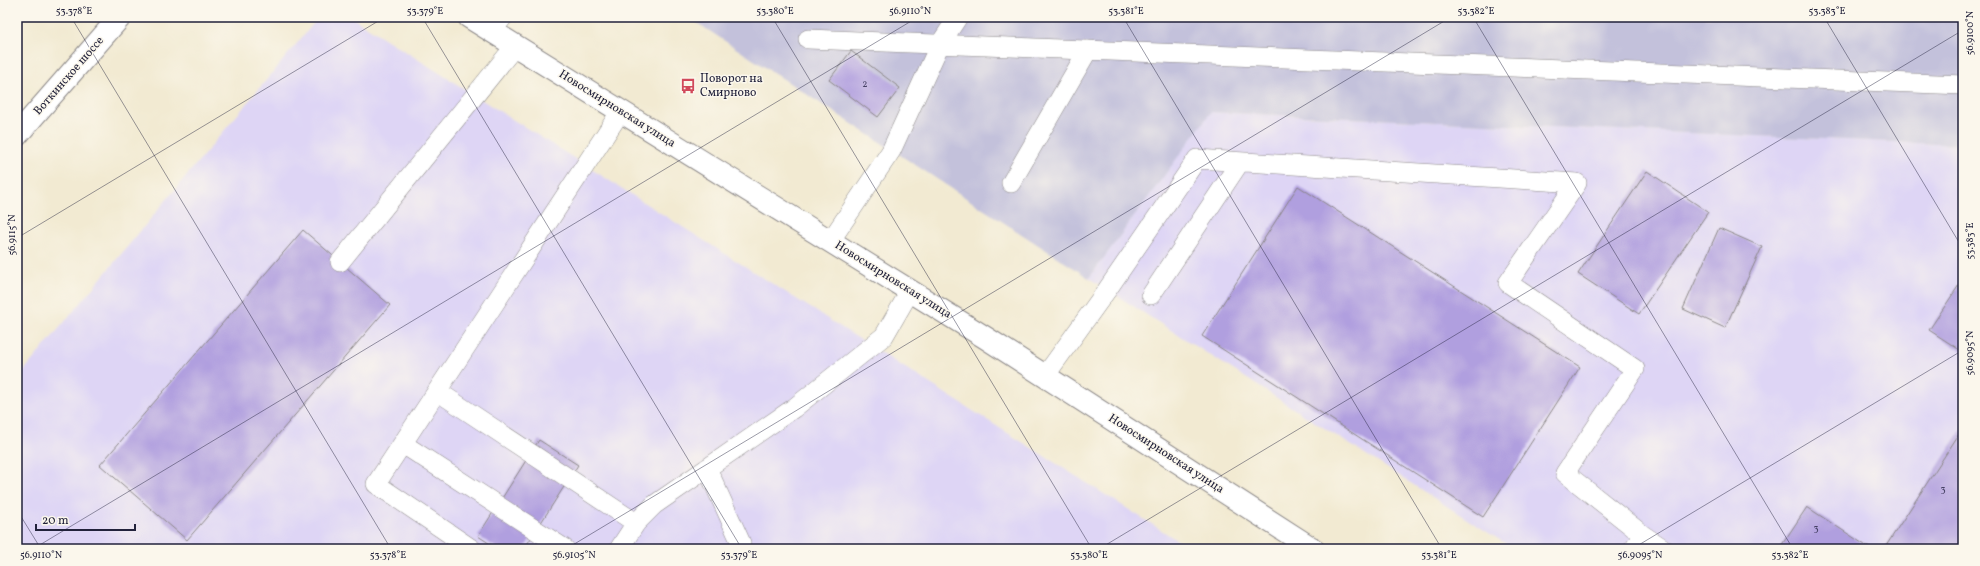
<svg xmlns="http://www.w3.org/2000/svg" width="1980" height="566" viewBox="0 0 1980 566" font-family="Vollkorn,serif">
  <style>
    .built { fill: #ded5f5 }
    .industrial { fill: #c3c1db }
    .building { fill: #b09fdf }
    .lines { fill: none; stroke-linecap: round; stroke-linejoin: round }
    .lane-casing { stroke: #8a8686; stroke-width: 20 }
    .secondary-casing { stroke: #8a8686; stroke-width: 24 }
    .primary-casing { stroke: #8a8686; stroke-width: 24 }
    .lane { stroke: #fff; stroke-width: 19 }
    .secondary { stroke: #fff; stroke-width: 22 }
    .primary { stroke: #fff; stroke-width: 22 }
    .ticks { fill: none; stroke: #22223b; stroke-width: 1; stroke-opacity: 0.45 }
    .labels { text-anchor: middle; dominant-baseline: central; stroke-width: 3; stroke-linejoin: round; paint-order: stroke }
    .number-label { font-size: 10px; fill: #464164 }
    .street-label { font-size: 12px; fill: #22223b; stroke: #fbf7ec }
    .poi-label { font-size: 12px; fill: #22223b; stroke: #fbf7ec; text-anchor: start }
    .neatline { fill: none; stroke: #22223b; stroke-width: 1.5 }
    .ticks-label { font-size: 10px; text-anchor: middle; fill: #22223b }
  </style>
  <rect width="100%" height="100%" fill="#fbf7ec"/>
  <filter id="ink" filterUnits="userSpaceOnUse"><feTurbulence type="fractalNoise" baseFrequency=".025" numOctaves="2"/><feDisplacementMap in="SourceGraphic" scale="8" xChannelSelector="R" yChannelSelector="G"/><feConvolveMatrix kernelMatrix="1 2 1 2 8 2 1 2 1" color-interpolation-filters="sRGB"/></filter>
  <filter id="wash" filterUnits="userSpaceOnUse"><feTurbulence type="fractalNoise" baseFrequency=".012" numOctaves="4" result="noise"/><feDisplacementMap in="SourceGraphic" scale="16" xChannelSelector="R" yChannelSelector="G"/><feGaussianBlur stdDeviation="0.9" result="paint"/><feColorMatrix in="noise" values="0 0 0 0 0 0 0 0 0 0 0 0 0 0 0 0 0 1.4 0 .05"/><feComposite in="paint" operator="in"/></filter>
  <g filter="url(#wash)">
    <rect width="100%" height="100%" fill="#f2ead2"/>
    <!-- built -->
    <path class="built" d="M319,17H351L1191,549H17V379Z
      M1210,112L1963,145V549H1514L1089,278Z"/>
    <!-- industrial -->
    <path class="industrial" d="M688,17H1963V145L1211,112L1089,278Z"/>
    <g id="blocks">
      <!-- building -->
      <path class="building" d="M851,51L900,88L878,117L829,80Z
        M1647,171L1708,212L1639,314L1578,274Z
        M1298,186L1580,367L1483,517L1202,336Z
        M1719,228L1762,247L1725,328L1683,309Z
        M303,230L390,305L187,540L100,465Z
        M1963,279V352L1929,330Z
        M1963,428V549H1884Z
        M539,440L578,465L524,549H498L478,536Z
        M1807,507L1871,549H1779Z"/>
    </g>
  </g>
  <g filter="url(#ink)">
    <use href="#blocks" fill-opacity="0" stroke="#8a8686" stroke-width="1"/>
    <g class="lines">
      <defs>
        <path id="lane" d="M491,32L503,17
          M808,39L1963,85
          M1011,183L1088,50
          M831,240L891,151L940,44L958,17
          M340,262L515,46
          M1151,295L1240,162
          M1045,376L1107,290L1197,159L1577,183L1508,283L1635,369L1565,473L1643,535L1633,549
          M437,391L636,523
          M403,444L565,549
          M707,468L741,543L737,549
          M1643,535L1664,549
          M472,549L376,484L621,111
          M619,549L636,523L654,505L794,408L884,336L910,291"/>
        <path id="secondary" d="M469,17L986,338L1313,549"/>
        <path id="primary" d="M17,135L120,17"/>
      </defs>
      <!-- lane casing -->
      <use href="#lane" class="lane-casing"/>
      <!-- secondary casing -->
      <use href="#secondary" class="secondary-casing"/>
      <!-- primary casing -->
      <use href="#primary" class="primary-casing"/>
      <!-- lane -->
      <use href="#lane" class="lane"/>
      <!-- secondary -->
      <use href="#secondary" class="secondary"/>
      <!-- primary -->
      <use href="#primary" class="primary"/>
    </g>
  </g>
  <!-- ticks -->
  <path class="ticks" d="M71,17L391,549M422,17L742,549M772,17L1092,549M1123,17L1442,549M1473,17L1793,549M1824,17L1963,249M17,238L385,17M17,510L41,549M33,549L918,17M566,549L1451,17M1099,549L1963,30M1632,549L1963,350"/>
  <!-- icons -->
  <defs>
    <symbol id="bus-bare" viewBox="-9 -9 18 18"><path d="M-5-6H5V4H4V6H2V4H-2V6H-4V4H-5ZM-3.5-4V0h7V-4ZM-3.5 1.2v1.5H-2V1.2ZM2 1.2v1.5H3.5V1.2Z" fill="#d1495b" stroke="#fbf7ec" stroke-width="2.5" paint-order="stroke"/></symbol>
  </defs>
  <g fill-rule="evenodd">
    <use href="#bus-bare" x="677" y="75" width="22" height="22"/>
  </g>
  <g class="labels">
    <!-- number labels -->
    <g class="number-label">
      <text x="865" y="84">2</text>
      <text x="1943" y="489">3</text>
      <text x="1816" y="528">3</text>
    </g>
    <!-- street labels -->
    <g class="street-label">
      <text transform="translate(69 76) rotate(-49)">Воткинское шоссе</text>
      <text transform="translate(617 109) rotate(32)">Новосмирновская улица</text>
      <text transform="translate(893 280) rotate(32)">Новосмирновская улица</text>
      <text transform="translate(1166 454) rotate(33)">Новосмирновская улица</text>
    </g>
    <!-- poi labels -->
    <g class="poi-label">
      <text x="700" y="79">Поворот на<tspan x="700" dy="14">Смирново</tspan></text>
    </g>
  </g>
  <!-- margin -->
  <rect width="1980" height="566" fill="none" stroke="#fbf7ec" stroke-width="44"/>
  <!-- scale -->
  <path d="M36 524v6h99v-6" fill="none" stroke="#22223b" stroke-width="2"/>
  <text x="42" y="524" font-size="12" fill="#22223b" stroke="#fbf7ec" stroke-width="3" paint-order="stroke">20 m</text>
  <rect x="22" y="22" width="1936" height="522" class="neatline"/>
  <g class="ticks-label">
    <text x="74" y="14">53.378°E</text>
    <text x="425" y="14">53.379°E</text>
    <text x="775" y="14">53.380°E</text>
    <text x="910" y="14">56.9110°N</text>
    <text x="1126" y="14">53.381°E</text>
    <text x="1476" y="14">53.382°E</text>
    <text x="1827" y="14">53.383°E</text>
    <text transform="translate(1969 33) rotate(-90)" y="4">56.9100°N</text>
    <text transform="translate(11 235) rotate(-90)" y="4">56.9115°N</text>
    <text transform="translate(1969 241) rotate(-90)" y="4">53.383°E</text>
    <text transform="translate(1969 353) rotate(-90)" y="4">56.9095°N</text>
    <text x="41" y="558">56.9110°N</text>
    <text x="388" y="558">53.378°E</text>
    <text x="574" y="558">56.9105°N</text>
    <text x="739" y="558">53.379°E</text>
    <text x="1089" y="558">53.380°E</text>
    <text x="1439" y="558">53.381°E</text>
    <text x="1640" y="558">56.9095°N</text>
    <text x="1790" y="558">53.382°E</text>
  </g>
</svg>
